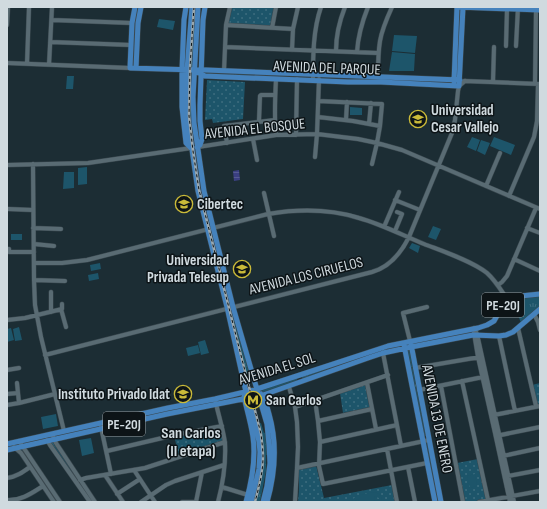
<svg xmlns="http://www.w3.org/2000/svg" width="547" height="509" viewBox="0 0 547 509" font-family="'Sofia Sans Condensed',sans-serif">
  <style>
    .grass { fill: url(#grass-tufts) }
    .park { fill: url(#park-dots) }
    .pitch { fill: #1d556a }
    .water { fill: url(#water-rules) }
    .lines { fill: none; stroke-linecap: round; stroke-linejoin: round }
    .minor-casing { stroke: #3a484f; stroke-width: 5 }
    .major-casing { stroke: #3a484f; stroke-width: 6 }
    .minor { stroke: #596b73; stroke-width: 4 }
    .major { stroke: #4582bc; stroke-width: 5 }
    .rail-casing { stroke: #9ba7ad; stroke-width: 2.5 }
    .rail { stroke: #0d1417; stroke-width: 1; stroke-dasharray: 3; stroke-linecap: butt }
    .labels { text-anchor: middle; dominant-baseline: central; stroke-width: 3; stroke-linejoin: round; paint-order: stroke }
    .shield { fill: #0d1417; stroke: #969fa3; stroke-width: 1 }
    .shield-label { font-size: 14px; font-weight: bold; fill: #d0dadf }
    .street-label { font-size: 15px; fill: #d0dadf; stroke: #0d1417 }
    .poi-label { font-size: 15px; font-weight: bold; fill: #d0dadf; stroke: #0d1417; text-anchor: start }
    .neighbourhood-label { font-size: 16px; font-weight: bold; fill: #d0dadf; stroke: #0d1417 }
  </style>
  <defs>
    <pattern id="grass-tufts" width="24" height="20" patternUnits="userSpaceOnUse"><rect width="24" height="20" fill="#1d556a"/><path d="M3 7l-1-3M5 7V3M7 7l1-3M15 17l-1-3M17 17v-4M19 17l1-3" fill="none" stroke="#3d6d7f"/></pattern>
    <pattern id="park-dots" width="8" height="8" patternUnits="userSpaceOnUse"><rect width="8" height="8" fill="#1d556a"/><path d="M2 2h.1M6 6h.1" fill="none" stroke="#3d6d7f" stroke-width="1.8" stroke-linecap="round"/></pattern>
    <pattern id="water-rules" width="6" height="5" patternUnits="userSpaceOnUse"><rect width="6" height="5" fill="#3b3f82"/><path d="M0 2.5h6" fill="none" stroke="#565a93"/></pattern>
  </defs>
  <rect width="100%" height="100%" fill="#1c2d34"/>
  <!-- grass -->
  <path class="grass" d="M193,11L196,12L194,67L188,68Z
    M189,71H193L195,142H193L187,107Z
    M206,73L272,75V77L206,75Z
    M212,230L231,305H229L210,231Z
    M540,296V307L521,323L512,299Z
    M233,309L250,374L245,376L229,310Z
    M400,345V347L302,379V376L377,350Z
    M408,350L410,351L426,436H424L407,351Z
    M296,378L298,381L261,393L260,391Z
    M211,401L213,404L103,426L102,424Z
    M261,423L264,433L266,432L268,455H266V471L260,502H253L259,476V431L258,424Z
    M53,442L54,443L93,502H90L51,444Z
    M425,443H428L439,502H436Z
    M22,449L59,502H55L20,450Z"/>
  <!-- park -->
  <path class="park" d="M230,7H276L272,28L226,25Z
    M207,80L245,82L243,119L213,123L212,119L205,120Z
    M540,383V404H537L532,385Z
    M367,384L371,408L343,413L340,393Z
    M220,428L223,442L179,455L174,436Z
    M478,459L487,499L471,502H464L457,463Z
    M316,465L324,498L392,485L395,502H298L299,489V469Z"/>
  <!-- pitch -->
  <path class="pitch" d="M159,19L175,21L173,30L157,27Z
    M394,35L417,36L415,53L392,51Z
    M392,52L415,54L414,71H389Z
    M67,76H74L73,89H66Z
    M350,107L362,108V115H350Z
    M472,137L480,140L476,151L467,147Z
    M494,137L515,145L511,155L490,146Z
    M481,140L490,143L485,155L477,151Z
    M87,167V184L78,185V168Z
    M64,172H74V188L63,189Z
    M433,226L441,229L436,240L428,237Z
    M11,234H22V240H11Z
    M412,243L420,246L418,253L409,248Z
    M100,263L101,269L91,271L90,265Z
    M98,273L99,279L89,281L88,275Z
    M19,327L22,340L15,341L13,329Z
    M11,328L14,340L7,342V329Z
    M205,340L209,353L201,355L198,342Z
    M198,345L200,353L188,356L186,348Z
    M56,414L58,426L43,429L41,417Z
    M91,438L94,453L82,456L79,440Z
    M475,474L477,486L470,488L467,476Z
    M374,492C380,493 382,497 382,502H379V498L374,496L375,502H359L358,499L354,502H351C355,494 366,494 374,492Z"/>
  <!-- water -->
  <path class="water" d="M239,170L240,180L234,181L233,171Z"/>
  <g class="lines">
    <defs>
      <path id="minor" d="M52,20L132,23
        M7,25L8,7
        M226,25L293,29
        M272,28L276,7
        M50,42L131,45
        M506,46L507,9
        M516,46L518,7
        M225,47L378,53
        M292,50L293,29L298,7
        M336,51C336,35 339,22 345,7
        M357,52C358,36 362,22 368,7
        M7,63L130,68
        M27,64L29,7
        M49,65L52,7
        M224,71L226,25L230,7
        M378,77C378,65 378,53 380,41C382,29 387,18 392,7
        M276,79C275,98 274,117 276,135
        M313,80C313,56 313,30 321,7
        M464,81L539,84
        M493,82L494,47
        M535,83L536,10
        M318,101L382,104L380,126L377,143L372,164
        M318,117L353,121L380,126
        M346,120L347,102
        M259,121L260,96L261,95H275
        M369,124L371,103
        M296,135L297,79
        M253,139L257,160
        M227,143L224,126L275,120
        M198,147L276,135L317,134L358,139L377,143L402,150L540,209
        M315,157L317,134L319,79
        M33,164L34,280L35,305L41,337L64,431
        M7,165L88,163L191,148
        M486,186L500,153
        M264,193L274,236
        M509,196L534,137L537,121L538,84
        M395,200L420,210
        M8,209L33,210
        M384,227L399,192
        M33,228L61,229
        M527,228L540,233
        M395,231L402,214L397,212
        M34,244L54,246
        M7,249H9V252H34
        M514,259L540,271
        M34,263H62L87,260L268,214C298,209 330,209 359,218C381,224 402,235 424,244C442,251 472,261 487,273C495,280 501,290 507,299
        M34,280L65,281
        M498,285L502,282L507,276L536,208
        M51,292V312
        M61,309L66,327
        M534,314L538,322L540,330
        M7,320L25,318L62,309V304
        M474,328L477,334L514,502
        M518,328L536,406
        M474,333L478,357L495,433L510,502
        M499,336L515,411
        M410,341L403,313L427,307
        M383,353L401,446
        M45,355L372,272C390,267 401,253 409,237L452,133L455,120L458,91L459,86L465,81
        M415,368L480,357
        M7,370L19,368
        M462,381L488,500
        M17,383L19,403
        M367,383L376,429
        M441,386L463,502
        M289,387L295,407L297,422L298,447L297,468L295,502
        M419,390L483,377
        M7,394L18,393
        M215,399C218,414 223,428 225,443C226,462 223,483 218,502
        M315,400L318,421L320,442L319,466L323,484L427,463
        M7,405L19,403L55,394
        M295,407L388,375
        M494,415L540,406
        M318,421L372,409
        M101,427L111,474
        M52,434L56,443L95,502
        M496,436L540,427
        M47,440L50,445L90,502
        M19,441L60,502
        M320,442L397,425
        M14,447L21,453L54,502
        M387,449L397,502
        M107,451L175,435L222,426
        M503,456L540,448
        M408,467L415,502
        M297,468L429,440
        M134,470L155,502
        M105,475L123,502
        M508,476L540,470
        M7,478C16,477 23,472 30,467
        M80,480L86,478L145,468L225,442
        M222,487L248,495
        M117,494L140,479
        M7,500C21,501 32,493 43,486
        M141,502L166,485L175,481L224,465
        M182,502H194
        M196,502L202,472
        M479,502L540,491"/>
      <path id="major" d="M135,7L132,23L130,68L195,70H206L460,80
        M186,7L184,20L182,70V107L186,143L191,148
        M192,7L187,70L186,101L187,115L198,191L227,307L246,392L257,431L259,442L260,452L259,469L251,502
        M198,7L193,97L194,123L196,136L204,191L233,307L267,424L269,445L270,463L267,486L263,502
        M457,7L540,10
        M136,68L138,23L141,7
        M195,71L205,76L348,82H381L459,86L463,7
        M454,82L457,7
        M197,147L200,145L202,139L200,121V105L203,20L205,7
        M411,344L441,502
        M404,345L435,502
        M261,394C266,400 267,407 269,414C277,442 275,474 267,502
        M244,397C247,410 251,423 253,437C256,459 252,481 246,502
        M7,444L168,408L215,399L257,389L309,372L388,346L478,328L487,325L494,321L504,303L511,297L540,294
        M7,450L167,414L263,395L368,358L383,353L411,347L473,335L499,336L506,335L513,332L540,309"/>
    </defs>
    <!-- minor casing -->
    <use href="#minor" class="minor-casing"/>
    <!-- major casing -->
    <use href="#major" class="major-casing"/>
    <!-- minor -->
    <use href="#minor" class="minor"/>
    <!-- major -->
    <use href="#major" class="major"/>
    <defs>
      <path id="rail" d="M194,7L190,67L189,116L193,151L199,190L261,434C262,442 263,450 263,457C263,472 259,487 255,502"/>
    </defs>
    <!-- rail casing -->
    <use href="#rail" class="rail-casing"/>
    <!-- rail -->
    <use href="#rail" class="rail"/>
  </g>
  <!-- icons -->
  <defs>
    <symbol id="university-ring" viewBox="-11 -11 22 22"><circle r="9.5" fill="#0d1417" stroke="#caba39" stroke-width="1.5"/><path d="M0-5L7-2L0 1L-7-2ZM-4 1L0 2.5L4 1V4Q0 6-4 4Z" fill="#caba39"/></symbol>
    <symbol id="metro-ring" viewBox="-11 -11 22 22"><circle r="9.5" fill="#0d1417" stroke="#caba39" stroke-width="1.5"/><path d="M-5.5 5V-5H-3L0 0L3-5H5.5V5H3V-.5L0 4L-3-.5V5Z" fill="#caba39"/></symbol>
  </defs>
  <g fill-rule="evenodd">
    <use href="#university-ring" x="408" y="109" width="20" height="20"/>
    <use href="#university-ring" x="174" y="194" width="20" height="20"/>
    <use href="#university-ring" x="232" y="259" width="20" height="20"/>
    <use href="#university-ring" x="173" y="384" width="20" height="20"/>
    <use href="#metro-ring" x="243" y="390" width="20" height="20"/>
  </g>
  <g class="labels">
    <!-- shield labels -->
    <g class="shield">
      <rect x="482" y="293" width="42" height="24" rx="3"/>
      <rect x="103" y="412" width="42" height="24" rx="3"/>
    </g>
    <g class="shield-label">
      <text x="503" y="305">PE-20J</text>
      <text x="124" y="424">PE-20J</text>
    </g>
    <!-- street labels -->
    <g class="street-label">
      <text transform="translate(327 68) rotate(2)">AVENIDA DEL PARQUE</text>
      <text transform="translate(255 129) rotate(-6)">AVENIDA EL BOSQUE</text>
      <text transform="translate(306 276) rotate(-14)">AVENIDA LOS CIRUELOS</text>
      <text transform="translate(277 369) rotate(-17)">AVENIDA EL SOL</text>
      <text transform="translate(437 419) rotate(79)">AVENIDA 13 DE ENERO</text>
    </g>
    <!-- poi labels -->
    <g class="poi-label">
      <text x="431" y="110">Universidad<tspan x="431" dy="17">Cesar Vallejo</tspan></text>
      <text x="197" y="204">Cibertec</text>
      <text x="229" y="260" text-anchor="end">Universidad<tspan x="229" dy="17">Privada Telesup</tspan></text>
      <text x="170" y="394" text-anchor="end">Instituto Privado Idat</text>
      <text x="266" y="400">San Carlos</text>
    </g>
    <!-- neighbourhood labels -->
    <g class="neighbourhood-label">
      <text x="191" y="433">San Carlos<tspan x="191" dy="18">(II etapa)</tspan></text>
    </g>
  </g>
  <!-- border -->
  <rect width="547" height="509" fill="none" stroke="#d0dadf" stroke-width="16"/>
</svg>
